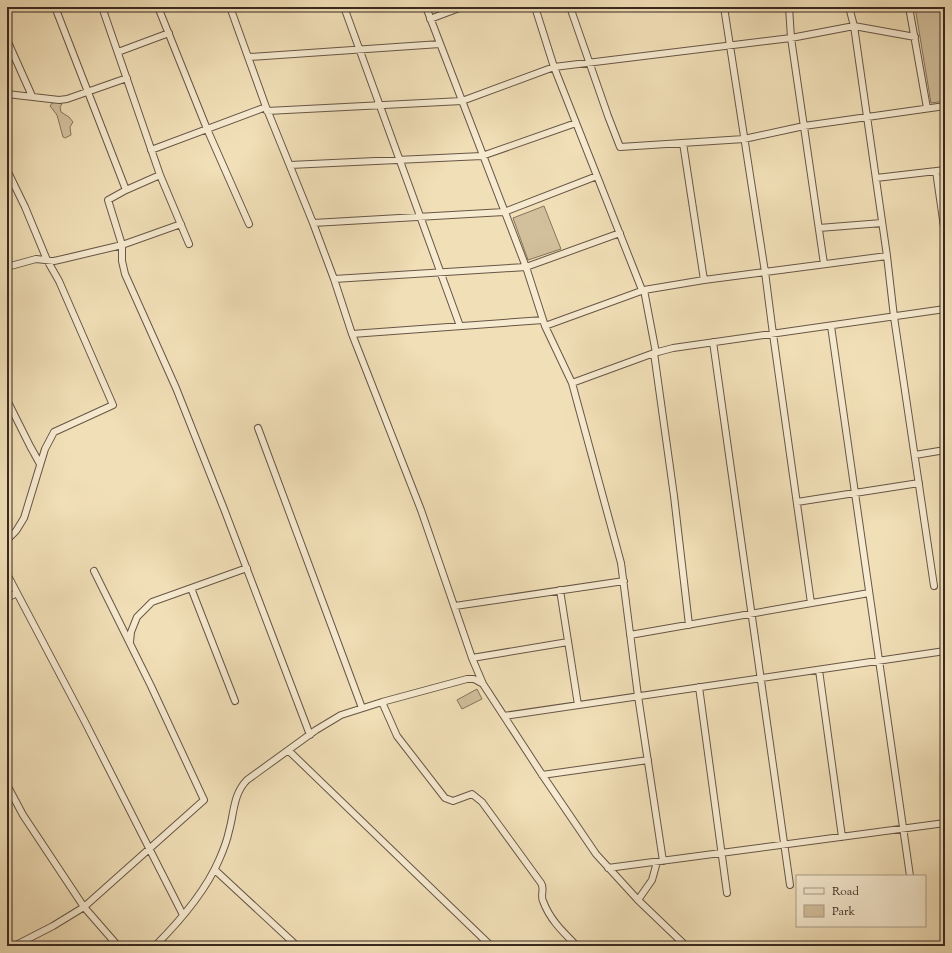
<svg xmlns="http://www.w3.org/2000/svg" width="952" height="953" viewBox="0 0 952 953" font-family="'Sorts Mill Goudy',serif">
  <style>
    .green { fill: #d2c09d; stroke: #86745e }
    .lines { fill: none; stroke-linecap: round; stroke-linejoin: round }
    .minor-casing { stroke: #675646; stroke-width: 8 }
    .minor { stroke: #f6ead0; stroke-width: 6 }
  </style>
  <rect width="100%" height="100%" fill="#f1dfb7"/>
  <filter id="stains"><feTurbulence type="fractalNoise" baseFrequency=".005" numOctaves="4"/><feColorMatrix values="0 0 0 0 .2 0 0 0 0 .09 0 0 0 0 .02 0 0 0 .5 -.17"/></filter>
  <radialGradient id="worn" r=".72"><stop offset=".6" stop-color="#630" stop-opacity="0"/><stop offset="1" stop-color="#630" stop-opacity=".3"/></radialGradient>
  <!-- green -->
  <path class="green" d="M915,7H945V101L931,103Z
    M55,102L62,104L60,107L61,112L69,117L73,122L70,127L71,135L65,138L63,137L57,115L50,106L52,103Z
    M544,206L561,249L528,260L513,218Z
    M477,689L482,699L462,709L457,700Z"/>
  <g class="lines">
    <defs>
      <path id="minor" d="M55,7L126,190
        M102,7L160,175L189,244
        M158,7L207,129L249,224
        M230,7L266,107L313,223L334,279L352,334L421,510L472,658L483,684L541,773L596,854L638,900L686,946
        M344,7L460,326
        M426,7L526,267L545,326L572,383L621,563L638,696L663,861
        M535,7L554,67L642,290
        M570,7L608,116L620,147L744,139L804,126L945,106
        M724,7L765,272L773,334L811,603
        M789,7L791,38L824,264
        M849,7L854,26L887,256L894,317L934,586
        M909,7L927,108
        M430,19L462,7
        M7,40L32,96
        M118,52L169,33
        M249,57L440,44
        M7,94L59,100L67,99L127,78
        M267,111L462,101L554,67L791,38L854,26L915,37
        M683,143L704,280
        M151,150L266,107
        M290,165L482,156L576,123
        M7,170L25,207L47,260L59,281L113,405L54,432L45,449L24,518L16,531L7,540
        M936,171L945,234
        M160,175L126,190L108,200L122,245V261L125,274L176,388L224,509L310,735
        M876,178L945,170
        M313,223L504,212L597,176
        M819,228L882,223
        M7,267L36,259L54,261L63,259L122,245L181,224
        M334,279L526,267L620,233
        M644,290L656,353
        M545,326L644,290L704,280L887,256
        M831,326L910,876
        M352,334L543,320
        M713,342L790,885
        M654,353L674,496L689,625
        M572,383L654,353L673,348L945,309
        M7,400L30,446L40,464
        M258,428L362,708
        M915,455L945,450
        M797,502L919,483
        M7,574L84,720L183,915
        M191,588L235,701
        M560,590L578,705
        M7,598L17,593
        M455,606L624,581
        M630,635L869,593
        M130,642L131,632L137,617L152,602L247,568
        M472,658L568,642
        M819,670L842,837
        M699,687L727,893
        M382,702L397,736L445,798L453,801L472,794L482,802L541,883C545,889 540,895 543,901C550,920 563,932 577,946
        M504,716L945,651
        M289,751L491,946
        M542,775L648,760
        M7,785L23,815L84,907
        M608,868L945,823
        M215,870L297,946
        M638,900L652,880L657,862
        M84,907L118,946
        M160,941L166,946
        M14,946L53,926L84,907L204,800L151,686L94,571
        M155,946C178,923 206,890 219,860C223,851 227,841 229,831C234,814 233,794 247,780L316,730L341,715L382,702L467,679H474L483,684"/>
    </defs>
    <!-- minor casing -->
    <use href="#minor" class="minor-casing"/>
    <!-- minor -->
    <use href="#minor" class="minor"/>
  </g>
  <!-- margin -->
  <rect width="952" height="953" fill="none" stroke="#f1dfb7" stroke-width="24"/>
  <rect x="8" y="8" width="936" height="937" fill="none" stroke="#392920" stroke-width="2"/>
  <rect x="12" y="12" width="928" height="929" fill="none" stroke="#392920"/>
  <!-- legend -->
  <rect x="796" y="875" width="130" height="52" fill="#f6ead0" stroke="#aa9d8a"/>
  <rect x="804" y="888" width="20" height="6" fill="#f6ead0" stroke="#aa9d8a"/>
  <text x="832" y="895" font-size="12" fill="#392920">Road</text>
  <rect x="804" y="905" width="20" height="12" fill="#d2c09d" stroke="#aa9d8a"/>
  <text x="832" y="915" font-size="12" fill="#392920">Park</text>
  <rect width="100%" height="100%" filter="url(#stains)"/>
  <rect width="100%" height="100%" fill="url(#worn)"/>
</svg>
